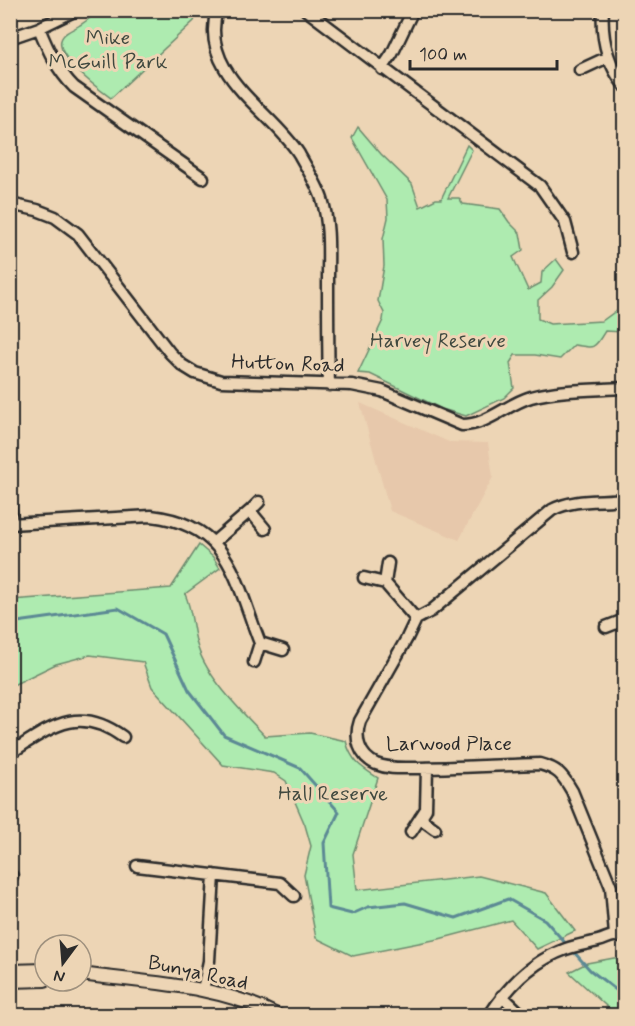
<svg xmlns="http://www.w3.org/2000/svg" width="635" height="1026" viewBox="0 0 635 1026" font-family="Mynerve,sans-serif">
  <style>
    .built { fill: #e7c8ab }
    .green { fill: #aeebb0; stroke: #6c8b6e; stroke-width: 1.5 }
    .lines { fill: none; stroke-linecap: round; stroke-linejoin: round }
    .stream { stroke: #5b8994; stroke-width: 3 }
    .minor-casing { stroke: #2b2b2b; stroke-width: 15 }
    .major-casing { stroke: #2b2b2b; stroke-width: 16 }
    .minor { stroke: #edd5b5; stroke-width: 10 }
    .major { stroke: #edd5b5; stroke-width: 12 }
    .labels { text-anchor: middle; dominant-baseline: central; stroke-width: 6; stroke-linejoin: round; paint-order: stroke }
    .park-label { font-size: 21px; fill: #3f483f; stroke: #edd5b5 }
    .street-label { font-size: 21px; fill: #2b2b2b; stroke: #edd5b5 }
  </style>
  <rect width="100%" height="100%" fill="#edd5b5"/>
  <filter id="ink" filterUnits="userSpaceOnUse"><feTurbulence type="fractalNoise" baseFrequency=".0167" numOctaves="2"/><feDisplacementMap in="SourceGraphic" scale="12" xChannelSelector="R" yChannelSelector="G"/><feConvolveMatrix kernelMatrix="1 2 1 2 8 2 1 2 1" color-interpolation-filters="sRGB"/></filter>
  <g filter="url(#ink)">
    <!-- built -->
    <path class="built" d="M360,403L449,442L488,443L493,477L459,540L390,511Z"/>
    <!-- green -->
    <path class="green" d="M99,11V10L198,11L194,21L111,98C100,90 47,52 64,35C68,31 76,28 80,25C87,21 93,15 99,11Z
      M358,127L381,154L412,184L420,207L436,199H441L467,145L472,150L448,198H459L463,204L500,209L509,222L520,233L523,250L513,257L528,290L541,283L542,272L556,259L564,270L552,287L538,300V319L550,324L602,321L624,305V332L605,331C594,349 595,349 574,345L560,359L535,355H515L510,363L514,388L504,398L466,416L442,409L370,374L358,373L383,320L384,313L378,301L384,266L383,239L388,218L387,200L352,138Z
      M199,545L213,557L220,568L185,594C193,612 192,630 198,648C208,679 243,713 265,736L310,733L346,741C351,761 361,767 378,778L353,854L357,890L479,876L546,893L575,931L537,949L511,920L439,939L353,956L316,938L304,875L311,846L305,825L286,781L274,773L223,765L152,687L143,662L90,655L56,664L11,686V600L171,588Z
      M614,958H624V1015H616L569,972L587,963Z"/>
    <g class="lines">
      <!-- stream -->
      <path class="stream" d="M10,623L118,608L163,634L189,690L224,735L300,768L339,812L324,843L328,908L352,914L368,907L405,903L456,918L508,899L545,920L567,945
        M572,950L590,970L624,996"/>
      <defs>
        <path id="minor" d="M217,10C198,74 271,110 299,154C306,167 317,184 322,199C330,224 328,254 328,280C328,315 328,350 329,385
          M306,10L540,186L565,222L573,252
          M603,10C601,38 607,63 624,85
          M39,28C48,50 57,70 74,87L203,178
          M10,38L39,28L76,10
          M382,69L392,54L413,10
          M580,70L608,57
          M10,204L37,210L55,217L78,234L170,353L182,365L195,373L221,381L352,385L382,391L462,425C488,425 507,404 531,397C561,389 594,390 624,388
          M259,502L250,511L265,529
          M10,504L12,524
          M10,524L151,516C231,525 235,580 260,643
          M214,542L250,511
          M388,563L385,583L416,619
          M364,578L385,583
          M606,627L624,620
          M254,662L260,643L283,650
          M10,753C51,727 78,704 123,737
          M420,818L435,829
          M411,832L426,809L427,768
          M137,866L280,883L294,896
          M10,874L12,876
          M615,935L611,887L572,791C562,774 558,769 540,764C498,765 456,768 413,768C401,768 388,769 376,764C359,756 354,738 360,721L407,638L416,619L431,611L552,510C574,498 600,502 624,499
          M203,990L209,961L214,875
          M502,996L523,1016
          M489,1016C508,986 532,961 566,949C577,945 587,944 598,941C610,938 611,933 624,938"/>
        <path id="major" d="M10,971L45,970
          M81,974C148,983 217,984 279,1016
          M10,981L45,980"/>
      </defs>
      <!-- minor casing -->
      <use href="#minor" class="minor-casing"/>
      <!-- major casing -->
      <use href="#major" class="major-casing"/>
      <!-- minor -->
      <use href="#minor" class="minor"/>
      <!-- major -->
      <use href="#major" class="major"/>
    </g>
  </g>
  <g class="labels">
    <!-- park labels -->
    <g class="park-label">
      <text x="108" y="38">Mike<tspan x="108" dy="24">McGuill Park</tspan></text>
      <text x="438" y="341">Harvey Reserve</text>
      <text x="333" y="794">Hall Reserve</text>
    </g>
    <!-- street labels -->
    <g class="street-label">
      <text transform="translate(288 364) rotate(2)">Hutton Road</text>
      <text x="449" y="744">Larwood Place</text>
      <text transform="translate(198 973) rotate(12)">Bunya Road</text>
    </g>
  </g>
  <!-- margin -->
  <rect width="635" height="1026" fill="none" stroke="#edd5b5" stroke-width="36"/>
  <rect x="18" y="18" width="599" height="990" fill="none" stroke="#2b2b2b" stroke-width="2" filter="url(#ink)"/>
  <!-- north arrow -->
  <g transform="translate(63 963) rotate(196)"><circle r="28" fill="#edd5b5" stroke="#9f917e" stroke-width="1.5"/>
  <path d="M0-4.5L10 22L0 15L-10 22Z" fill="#2b2b2b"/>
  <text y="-9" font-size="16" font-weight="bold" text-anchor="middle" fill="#2b2b2b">N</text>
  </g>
  <!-- scale -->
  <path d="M410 60v9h147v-9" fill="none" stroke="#2b2b2b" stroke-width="3"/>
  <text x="419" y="60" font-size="18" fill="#2b2b2b" stroke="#edd5b5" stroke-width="4.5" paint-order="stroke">100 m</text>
</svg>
